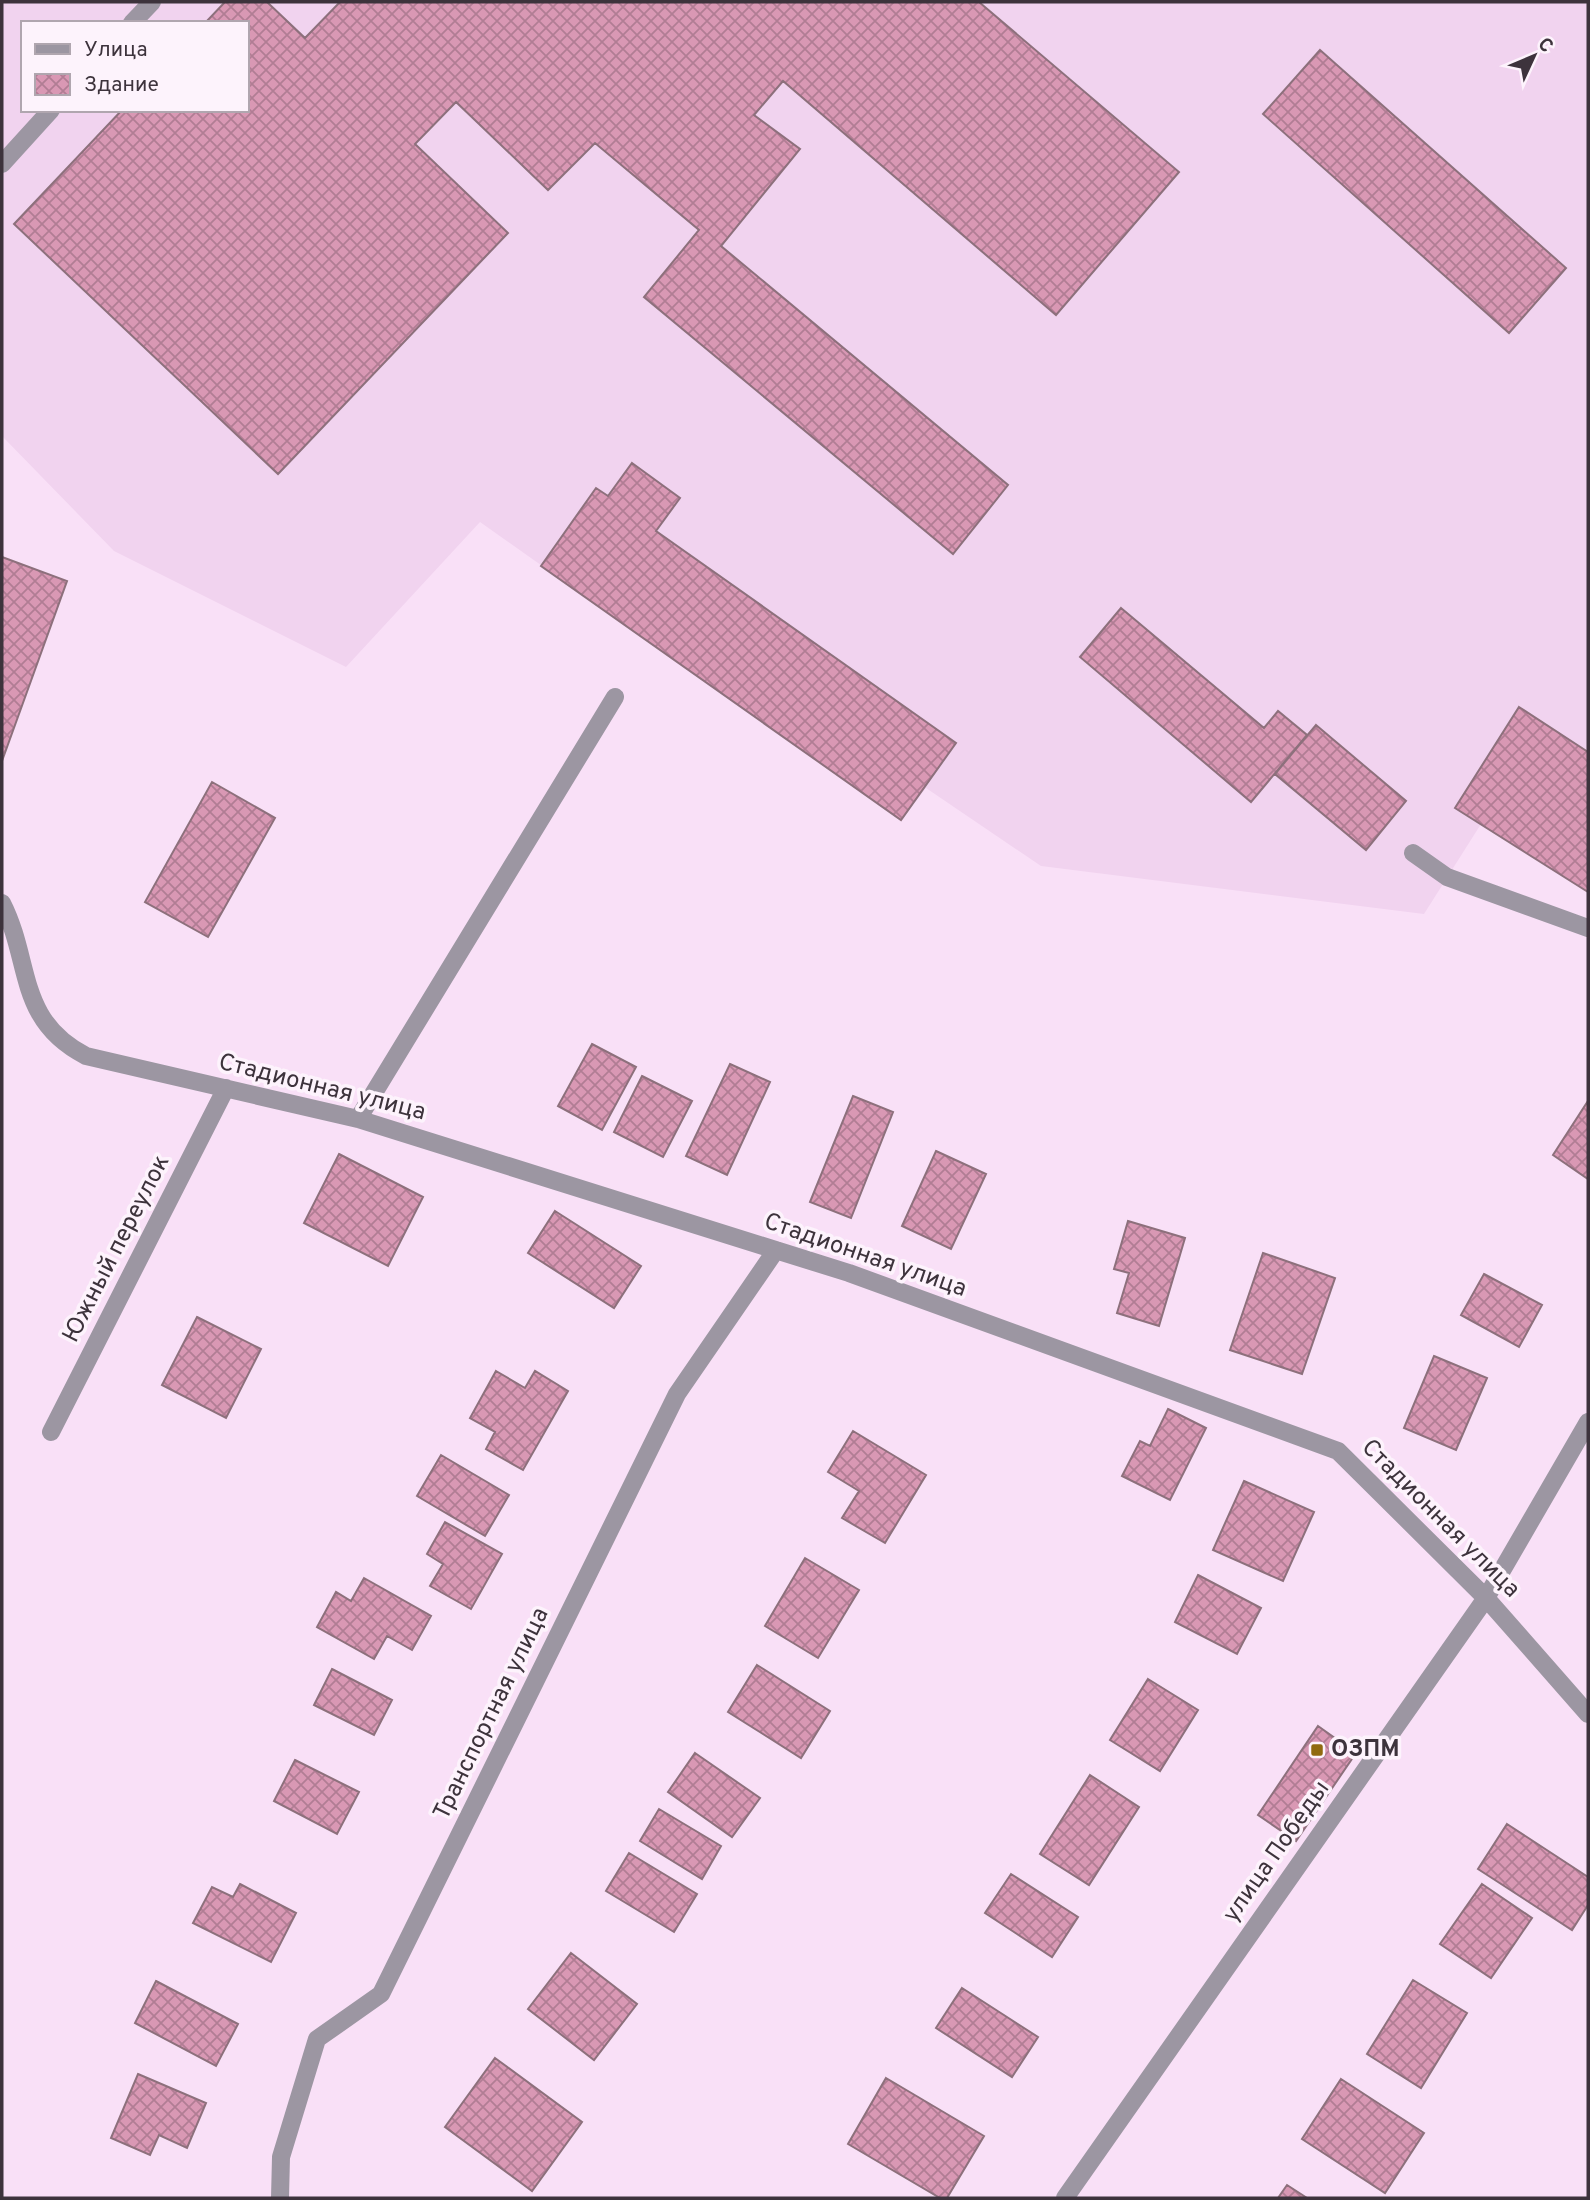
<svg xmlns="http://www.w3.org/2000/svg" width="1590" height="2200" viewBox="0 0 1590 2200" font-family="Overpass,sans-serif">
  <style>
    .built { fill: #f1d3ef; fill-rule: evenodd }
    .building { fill: url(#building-cross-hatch); stroke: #8d707c; stroke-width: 2 }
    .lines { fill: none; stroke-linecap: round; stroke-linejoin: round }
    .minor { stroke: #9c96a2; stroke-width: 18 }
    .poi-dot { fill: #906a10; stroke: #fdf3fc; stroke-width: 2.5 }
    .labels { text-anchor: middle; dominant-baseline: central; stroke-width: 7; stroke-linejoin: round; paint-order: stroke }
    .street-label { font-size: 24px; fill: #3d333c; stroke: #fdf3fc }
    .poi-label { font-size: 24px; font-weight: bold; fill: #3d333c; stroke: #fdf3fc; text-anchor: start }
  </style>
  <defs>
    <pattern id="building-cross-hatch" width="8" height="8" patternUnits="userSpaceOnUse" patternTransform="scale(1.75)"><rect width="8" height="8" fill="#d998b4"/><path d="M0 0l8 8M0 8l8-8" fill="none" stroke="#b17d94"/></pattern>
  </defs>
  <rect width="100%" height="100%" fill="#f9e0f7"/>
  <!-- built -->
  <path class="built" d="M2,2H1588V892L1481,824L1424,914L1041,866L926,788L901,820L480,522L346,667L114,551L2,436ZM23,23H247V110H23Z"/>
  <!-- building -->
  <path class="building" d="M225,2H267L305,38L340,2H979L1179,172L1056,315L783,81L754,115L800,149L721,246L1008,485L953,554L644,297L699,230L595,143L548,190L456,102L415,144L508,233L278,474L14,224L122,110H247V23H205Z
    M1320,50L1566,268L1509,333L1263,114Z
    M632,463L680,498L656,531L956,743L901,820L541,566L596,488L608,496Z
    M2,557L67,581L2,761Z
    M1121,608L1264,728L1278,711L1307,735L1251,802L1080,657Z
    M1519,707L1588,752V892L1455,808Z
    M1316,725L1406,801L1366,850L1275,774Z
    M212,782L275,818L208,937L145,902Z
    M592,1044L636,1067L602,1130L558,1106Z
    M730,1064L770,1082L727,1175L686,1156Z
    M642,1076L692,1101L663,1157L614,1132Z
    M853,1096L893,1112L851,1218L810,1202Z
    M1588,1101V1179L1553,1155Z
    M936,1151L986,1174L951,1249L902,1226Z
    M339,1154L423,1197L388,1266L304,1223Z
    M555,1211L641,1266L614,1308L528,1253Z
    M1128,1221L1185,1238L1159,1326L1117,1313L1129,1273L1114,1269Z
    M1263,1253L1335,1278L1302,1374L1230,1350Z
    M1484,1274L1542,1305L1519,1347L1461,1315Z
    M197,1317L261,1349L226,1418L162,1385Z
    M1434,1356L1487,1378L1456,1450L1404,1428Z
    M496,1371L525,1388L535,1371L568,1391L523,1470L486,1449L495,1432L470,1418Z
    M1168,1409L1206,1428L1170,1500L1122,1476L1140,1441L1150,1446Z
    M853,1431L926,1475L885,1543L842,1518L859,1491L828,1472Z
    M441,1455L509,1495L485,1536L417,1496Z
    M1244,1481L1314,1512L1283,1581L1213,1550Z
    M445,1522L502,1554L471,1609L430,1586L443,1564L427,1554Z
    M805,1558L859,1590L818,1658L765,1626Z
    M1198,1575L1261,1608L1237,1654L1175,1622Z
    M364,1578L431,1616L412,1650L387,1636L374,1659L317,1627L336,1592L351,1601Z
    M757,1665L830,1711L801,1758L728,1712Z
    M332,1669L392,1700L374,1735L314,1705Z
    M1148,1679L1198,1710L1160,1771L1110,1740Z
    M1318,1726L1356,1753L1296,1841L1258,1815Z
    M695,1753L760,1798L732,1837L668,1792Z
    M295,1760L359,1792L337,1834L274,1801Z
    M1090,1775L1139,1807L1089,1885L1040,1854Z
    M659,1809L721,1846L702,1879L640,1841Z
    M1507,1824L1588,1877V1905L1572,1930L1478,1869Z
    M629,1853L697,1894L674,1932L606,1891Z
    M1011,1874L1078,1917L1052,1957L985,1913Z
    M240,1884L296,1913L271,1962L193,1923L212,1887L233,1897Z
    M1482,1884L1532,1918L1491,1978L1440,1944Z
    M571,1953L637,2004L594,2060L528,2009Z
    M1413,1980L1467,2013L1421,2088L1367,2054Z
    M156,1981L238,2024L216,2066L135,2023Z
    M962,1988L1038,2037L1012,2077L936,2028Z
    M495,2058L582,2122L532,2191L445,2127Z
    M138,2074L206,2103L187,2148L159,2135L150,2155L111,2138Z
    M886,2078L984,2136L947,2198H940L848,2144Z
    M1341,2079L1424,2133L1385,2193L1302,2139Z
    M1287,2185L1307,2198H1278Z"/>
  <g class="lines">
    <!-- minor -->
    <path class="minor" d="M132,23L152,2
      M2,164L51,110
      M1413,853L1447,877L1588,928
      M2,903C32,962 16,1020 86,1056L358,1119L849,1273L1338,1451L1486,1598L1588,1714
      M358,1119L615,697
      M51,1432L226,1088
      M280,2198L281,2157L317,2039L381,1994L677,1394L776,1250
      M1065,2198L1486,1598L1588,1422"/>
  </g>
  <!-- markers -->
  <rect class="poi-dot" x="1310" y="1743" width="14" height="14" rx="3.5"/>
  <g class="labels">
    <!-- street labels -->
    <g class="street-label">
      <text transform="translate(322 1088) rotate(14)">Стадионная улица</text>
      <text transform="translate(117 1249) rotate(-63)">Южный переулок</text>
      <text transform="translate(865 1256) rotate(19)">Стадионная улица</text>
      <text transform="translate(1440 1519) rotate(45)">Стадионная улица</text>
      <text transform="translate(492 1714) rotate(-64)">Транспортная улица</text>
      <text transform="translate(1277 1852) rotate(-55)">улица Победы</text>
    </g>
    <!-- poi labels -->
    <g class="poi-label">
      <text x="1331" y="1750">ОЗПМ</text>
    </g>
  </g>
  <!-- border -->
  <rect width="1590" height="2200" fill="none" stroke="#3d333c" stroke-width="7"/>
  <!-- legend -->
  <rect x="21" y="21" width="228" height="91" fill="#fdf3fc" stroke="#b0a6af" stroke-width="2"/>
  <rect x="35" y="44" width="35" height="10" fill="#9c96a2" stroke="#b0a6af" stroke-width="2"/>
  <text x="84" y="56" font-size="21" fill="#3d333c">Улица</text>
  <rect x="35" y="74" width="35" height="21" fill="url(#building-cross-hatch)" stroke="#b0a6af" stroke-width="2"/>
  <text x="84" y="91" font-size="21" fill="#3d333c">Здание</text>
  <!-- north arrow -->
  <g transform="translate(1534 56) rotate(46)" stroke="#fdf3fc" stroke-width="5" paint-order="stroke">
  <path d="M0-5L12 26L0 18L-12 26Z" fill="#3d333c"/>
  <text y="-10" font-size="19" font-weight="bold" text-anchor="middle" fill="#3d333c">С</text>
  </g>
</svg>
